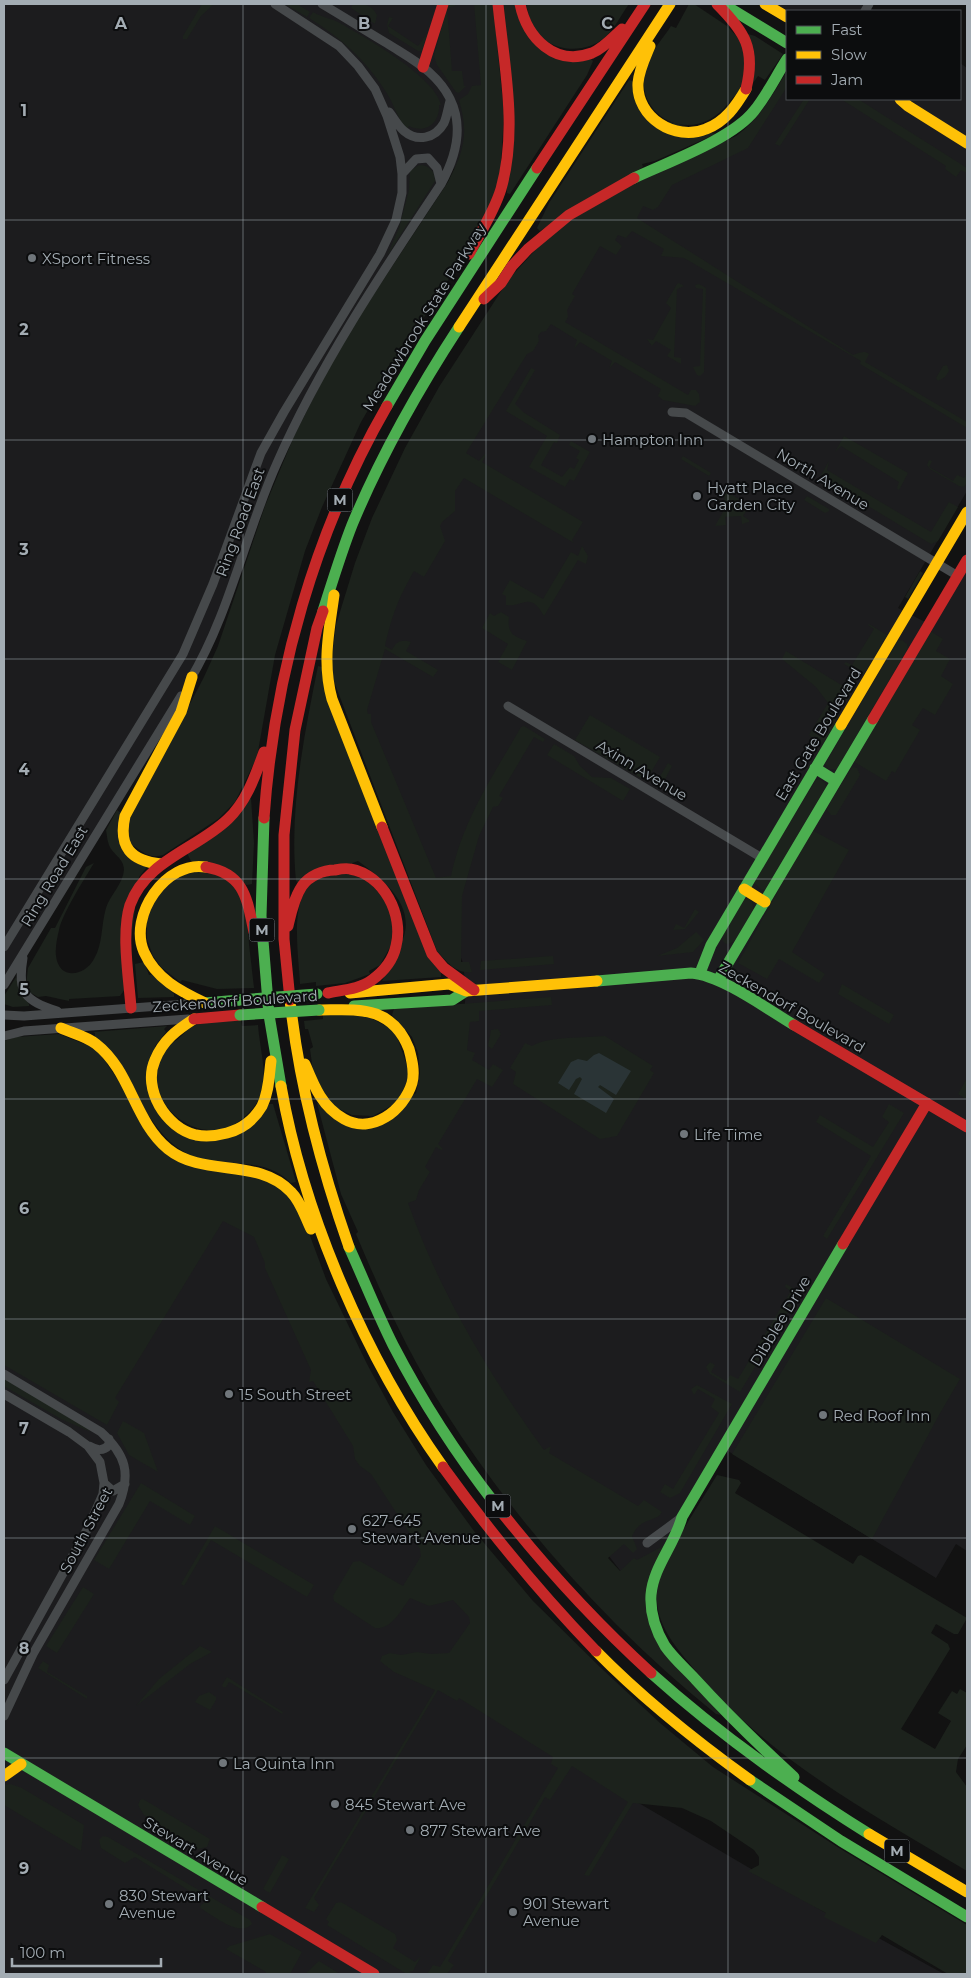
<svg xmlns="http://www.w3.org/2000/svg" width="971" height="1978" viewBox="0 0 971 1978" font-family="Montserrat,sans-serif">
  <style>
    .built { fill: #1c1c1e }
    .green { fill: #1c221c }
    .water { fill: #2a3436 }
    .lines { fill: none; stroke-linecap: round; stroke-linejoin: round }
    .street { stroke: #46494b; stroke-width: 9 }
    .fast { stroke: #4caf50; stroke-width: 11 }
    .slow { stroke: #ffc107; stroke-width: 11 }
    .jam { stroke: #c62828; stroke-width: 11 }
    .fast-bridge { stroke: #4caf50; stroke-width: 11 }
    .grid { fill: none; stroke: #a3acb3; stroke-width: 1; stroke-opacity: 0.55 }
    .poi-dot { fill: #70767b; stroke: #0c0d0e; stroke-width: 2 }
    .labels { text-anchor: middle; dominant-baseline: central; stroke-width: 4; stroke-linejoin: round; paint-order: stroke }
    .shield { fill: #0c0d0e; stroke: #767c82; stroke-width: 1 }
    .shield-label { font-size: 14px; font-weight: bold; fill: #a3acb3 }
    .poi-label { font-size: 15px; fill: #a3acb3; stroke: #0c0d0e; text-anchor: start }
    .street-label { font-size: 15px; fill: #a3acb3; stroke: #0c0d0e }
    .grid-label { font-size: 16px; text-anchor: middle; font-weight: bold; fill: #a3acb3; stroke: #0c0d0e; stroke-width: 4; stroke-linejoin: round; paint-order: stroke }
  </style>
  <rect width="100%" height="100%" fill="#121212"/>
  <!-- built -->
  <path class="built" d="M4,4H491L481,136L441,184L294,426L209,646L4,985Z
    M765,4H863L875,11H787Z
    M960,63L967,68V491L898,608L929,624L967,560V1551L956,1544L936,1578L723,1448L643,1600L443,1342L394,1209L459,1065L466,991L463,963L366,713L376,645L458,455L616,208L748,146L787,83V99H890L906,105L900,99H960Z
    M222,1219L255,1237L620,1792L826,1913L855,1925L944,1974H4V1343Z"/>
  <!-- green -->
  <path class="green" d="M202,4H214L201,16L187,39H183V36Z
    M285,4H297L310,12L307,17Z
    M353,4C365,4 371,4 377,15L375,24L351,8Z
    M448,4H456L455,6L447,8L452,71H462L464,86H466L459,93L456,92L437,65L434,56Z
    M474,4H493L504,113L500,182L472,243L408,342L361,422L322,507L305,551L275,655L257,757L235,802L218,819L163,855C149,859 142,852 130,843L127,824L204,677L218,646L265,506L295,434L335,356L356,321L448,182C464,150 469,135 459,100L468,94L472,86L481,85Z
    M504,4H516L536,45L589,57L593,61L587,75L510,194L507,193Z
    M526,4H629C621,15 614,30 604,38C583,56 545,51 533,26C529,19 528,11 526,4Z
    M689,4H694L727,26L744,44C744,54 747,73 744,83C742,89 734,96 730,101C693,152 626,114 648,61C653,49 664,37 671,26L676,28Z
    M313,12C321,17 330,18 338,22C364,37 435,76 441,105H439C440,124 425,134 409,126L407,129C397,118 394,104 386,92C366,60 341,38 309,18Z
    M389,17L393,18L388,26L418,46L428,32L422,51H418L389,33L387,25Z
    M748,34L755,36L783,54L765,80L758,76L753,83Z
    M787,71V87L748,148L672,185L658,207L653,210L643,206L637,218L853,355C859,353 864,350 869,354L865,362L967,422V428L860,364L861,361L684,258L661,256L664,249L632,231L626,238L618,235L615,240L622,246L616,255L600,246L572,294L575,296L567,310L568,317L565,322L688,395L691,390H696L699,394L700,402L695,406L663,400L658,396L661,389L615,362L609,369L612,361L580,342L574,349L577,340L551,324L546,331L541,332L538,336L539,341L533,351L527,354L466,453L479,461L485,454L486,455L482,462L583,522L572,540L574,543L464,478L455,491V511L442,522L440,526L445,541L424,577L414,571C398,599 392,615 385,646L392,650C396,641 402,639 411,642L406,651L438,670L433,677L385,649L367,710L368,714H371V722L436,878L451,876C463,819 493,776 521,727L524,726L545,739L543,742L534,737L499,796L503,798L498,806L493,807L479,836L462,896L461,962H469L472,972C456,974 447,962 437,951L330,671L336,625L355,563L372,518L405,448L439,387L509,279L549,235L605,197L736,136C760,119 772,95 787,71Z
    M629,80L635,82L646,116L716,134L655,161L642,164L643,167L540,231L537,228L549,203Z
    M804,99H810L780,146L775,144Z
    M841,99H858L967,168V173L961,170L956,177L945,169L946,166Z
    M419,165C429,165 435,171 435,181L387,256L399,228L409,190L410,171Z
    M679,283L684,286L677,289L674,357L681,358V364L667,356L671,350L656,341L652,346L647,339L653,340L671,308L666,303L677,284Z
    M699,284L706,288L704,372L700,376L697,375L693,367L700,366L703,289L696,288L695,285Z
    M947,365L949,371L945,377L938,381L936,378L943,366Z
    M531,368L535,370L515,404L523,412L560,435L557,443L554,442L541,465L562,477L570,467L574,469L579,460L576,458L580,451L569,445L571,441L590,452L574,481L570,479L565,487L529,467L547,436L506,411Z
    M844,436L908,473L899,490L897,488L899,482L841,446L835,452Z
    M683,456L711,473L709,476L681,459Z
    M929,460L932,461L929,467L953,481L957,475L964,478L967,473V483L964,487L959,486L930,469L927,465Z
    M829,461L827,470L931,532L949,502L958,507L938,541L931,544L820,477Z
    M719,488L750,505L743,516L749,520V522L742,524L741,516L725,517L726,525L715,526L723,512L719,508L725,498L715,492Z
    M807,496L829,509V511L825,513L804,500Z
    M582,546L588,556L586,564L578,560L544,616C530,590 522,608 506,605V596L502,594L510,580L543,599L571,552L578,556Z
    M920,571L923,573L908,599L905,597Z
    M501,612L509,617C507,633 513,636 527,641L512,670L498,662L508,644L482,628L490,613L494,616Z
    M869,624L887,635L863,675L844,664L846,662L852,665L874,629L868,625Z
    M927,629L943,639L936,651L950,659L941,676L953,684L935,715L923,708L912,725L920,730L895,773L892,771L886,781L851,760Z
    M902,640L907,644L908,648L837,769H828L825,764L898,641Z
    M786,651L851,691L823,744L809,735L828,703L816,687L782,659Z
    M318,666L322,667L441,973V977L382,981C389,967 399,951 404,936C414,903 381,878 358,861L299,883L296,881C289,809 304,736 318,666Z
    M590,715L660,757L646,781L575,740Z
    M554,744L574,756L580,766L592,777L611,778L630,789L623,801L547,755Z
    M668,763L672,766L661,787L656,783Z
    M852,767L857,768L860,775L836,815H831L826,809Z
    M820,779L825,783L826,787L766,889L762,890L753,882L816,780Z
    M251,798L254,843L252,884L247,885L191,861L187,853Z
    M117,810L122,814L118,824L147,867L139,877L125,989L120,996L69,999V1001L46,996L38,997L31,993L26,986L28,968L51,928H55L86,867L94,863C85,878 62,914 59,930C57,938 55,949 56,956C59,981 85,976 94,959C103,944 101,925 106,908C110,895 123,884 124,870C124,858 113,855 109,845C107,840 107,835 106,830Z
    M812,830L849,850L792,952L825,974L819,983L779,959L767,979L738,963Z
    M204,870L231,880L247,907L249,944L254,988L217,989L182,980L180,982L161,967L153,956L147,939V920L152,903L174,877Z
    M342,872L368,880L391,908L394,940L380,965L369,971L370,974L345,983L316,986V982L300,984C299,957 289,901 312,883C319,877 333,875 342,872Z
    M748,898L752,902L754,910C748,920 740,944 726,944L722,940L723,935L743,900Z
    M695,909L699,912L685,929L673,930L676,924L684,928Z
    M696,932L704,940L693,952L657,956L677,948Z
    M553,956L554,964L480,970L481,961Z
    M144,962L149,975L153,974L174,994V997L138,998L135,964Z
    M16,977L24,998L29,1004V1006L13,1007L4,1004V996Z
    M842,984L894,1015L889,1024L838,994Z
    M551,997L552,1005L479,1011V1021L470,1022L467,1050L475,1053L472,1060L489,1070L493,1064L503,1070L492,1087L477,1079L438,1144L443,1149L441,1150L436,1147L425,1167L430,1172L419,1190L416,1200L408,1203C440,1293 488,1373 544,1450L551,1446L549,1453L638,1506L644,1500L662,1512C656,1523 641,1516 632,1536L637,1549L633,1553L624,1544L608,1558L620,1571L634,1558L637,1560L663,1546L650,1620L721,1715L716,1714C612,1630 519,1527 446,1413C410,1357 382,1296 356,1234L358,1232L341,1194L317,1103L370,1127L416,1093L420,1073L418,1053L412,1037L392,1015L394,1009Z
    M360,1012L395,1031L410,1074L398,1102L373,1116L352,1115L337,1108L324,1095L313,1071L310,1049L313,1047L308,1029H305L304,1021L323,1019V1014Z
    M241,1020L242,1026L258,1025C259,1042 266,1069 263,1085C261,1100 253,1110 242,1119C199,1154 136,1100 163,1051C166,1046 173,1043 178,1039C183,1035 189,1027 196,1025C207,1021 228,1022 241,1020Z
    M167,1026L164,1029L166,1032L155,1046L160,1113L216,1139L269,1104H273L296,1182L291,1183C260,1153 224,1171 190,1155C164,1143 149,1116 134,1093C121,1074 108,1055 95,1036V1033L93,1032Z
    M498,1029L501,1034L492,1049L488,1046L491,1030Z
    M59,1034L97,1049L167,1153L253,1174L280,1185L303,1217L326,1279L367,1364L393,1412L426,1465L474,1531L533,1601L600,1667L660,1723L713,1767L839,1848L967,1925V1974H948L882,1935L876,1943L824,1917L826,1913L748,1871L759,1865V1857L754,1850L711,1821L682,1808L633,1803L589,1876L584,1875L628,1802L572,1766L550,1800L545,1797L448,1961L454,1965L447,1974H427L433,1965L440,1967L558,1768L551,1764L553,1757L459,1698L457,1701L438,1690L314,1898L319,1905L314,1912L305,1908L435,1690L394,1672L380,1661L382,1656L390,1653L401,1655L417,1652L430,1654L449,1653L470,1623L469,1617L453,1600L429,1606L410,1598C401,1610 392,1630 375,1628L334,1601L333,1596L353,1562L360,1561L403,1586L421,1556L420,1549L371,1474L360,1466L355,1459L353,1446L313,1381L309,1382L311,1370L265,1268V1263L254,1237L223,1221L115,1398L119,1402L107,1425L4,1365V1041L16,1037Z
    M605,1036L653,1066L650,1070L654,1073L617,1136L600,1139L513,1084L516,1072L510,1068L525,1043L532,1046C548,1036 585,1038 605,1036Z
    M967,1078V1100L958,1094Z
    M889,1104L904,1113L827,1239L823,1236L871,1156L816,1122L820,1115L873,1147L889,1122L882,1117Z
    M786,1284L800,1292L740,1392L710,1374L706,1367L710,1362L715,1365L711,1372L726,1381L730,1375L738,1379L791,1291L785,1287Z
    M826,1298L960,1379L939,1415L872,1539L732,1454Z
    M4,1376L90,1429L89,1431L61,1419L4,1386Z
    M697,1385L732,1404L680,1493L670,1498L660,1492L665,1484L673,1489L719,1413L711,1407L715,1399L698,1389L694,1395L691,1389Z
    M123,1421L144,1433L158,1472L129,1455L117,1433Z
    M717,1475L739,1480L741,1483L735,1493L853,1564L858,1556L861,1555L967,1618L958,1634H954L936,1624L931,1633L948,1644L950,1649L901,1729L935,1749L951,1721L938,1713L952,1691L957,1694L960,1689L967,1693V1745L958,1759L956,1772L967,1787V1871C870,1813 767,1758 694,1669C675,1646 655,1624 657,1593C658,1564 701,1502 717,1475Z
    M141,1483L195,1516L190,1525L150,1501L109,1569L94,1560Z
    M215,1526L314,1585L307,1597L211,1540L184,1586L181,1584Z
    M83,1587L94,1594L57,1653L46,1646Z
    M200,1646L212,1652L190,1664L136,1706L159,1679Z
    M43,1661L49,1665L47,1672L87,1696V1699L38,1668Z
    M227,1677L283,1712L282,1714L229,1682L226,1687H223L222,1685Z
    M209,1692L216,1697V1700L210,1710L195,1702L199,1696Z
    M10,1784L22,1788L84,1825L81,1851L4,1805V1785Z
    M143,1799L210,1839L207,1847L198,1849L144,1815L138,1805L140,1800Z
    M103,1836L108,1837L250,1920L252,1924C239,1938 213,1915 200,1908L201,1905L206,1901L135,1857L125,1863L101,1848L99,1840Z
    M282,1855L289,1859L270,1893L263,1889Z
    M341,1902L395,1934L397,1940L393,1948L415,1962L421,1956L413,1971H409L411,1973H405L327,1925L329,1922L326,1919L336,1903Z
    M270,1934L302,1952L290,1974H266V1972L226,1949L230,1946Z
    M319,1961L340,1974H305Z"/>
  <!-- water -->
  <path class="water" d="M599,1053L631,1071L616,1095L600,1085L598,1087L614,1099L606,1113L574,1094L582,1079L580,1077L576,1079L569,1090L558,1083L571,1062L578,1059L587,1061L594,1055Z"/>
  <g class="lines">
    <!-- street -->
    <path class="street" d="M865,11L869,4
      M389,112C394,118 398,126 404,131C417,142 435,139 444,123C447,116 448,108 450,101
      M402,174L416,159L428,158L437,168L441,184
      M672,412L686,413L958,576
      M190,680C230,613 245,534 277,463C321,363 381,274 441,184C463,144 466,105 429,72C417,61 402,53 388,44C366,31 344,17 322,4
      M508,706L762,858
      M4,947L183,654L213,584L261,453L284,412L380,254L396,220L402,193V174L400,157L387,116L375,89L358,66L339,46L275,4
      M23,958C17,994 25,1000 57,1011
      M4,985L181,696
      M4,1015L24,1016L200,1003
      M4,1036L24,1031L188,1019
      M4,1374L101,1432C126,1455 131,1473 119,1504L33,1654L4,1716
      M4,1394L69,1432L88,1446L100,1462L104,1483L103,1494L88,1528L4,1680
      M89,1446C96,1450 103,1452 109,1445V1439
      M104,1483L113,1491L125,1484
      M647,1543L681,1518"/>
    <!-- fast -->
    <path class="fast" d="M723,4L787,43
      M634,178C668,162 732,139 754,111C767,95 776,76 787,59
      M387,406L425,341L537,168
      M323,611C332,583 341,553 352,525C381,455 418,390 459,327
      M815,768L836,781
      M264,818L261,916L269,1015L281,1086
      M700,973L711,945L841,725
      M718,980L873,719
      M597,981L691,973C721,975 767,1009 794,1025
      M205,1003L239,1000
      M354,1006L452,1000L466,991
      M349,1247C364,1280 377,1313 393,1345C422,1401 457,1455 496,1505
      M682,1517L843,1244
      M682,1517C675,1544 653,1567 651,1595C650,1612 656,1631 665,1646C674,1659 686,1669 696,1680C727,1714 760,1746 794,1777
      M651,1673C719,1734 792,1786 869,1834
      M4,1753L262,1907
      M750,1780L841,1841L967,1917"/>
    <!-- slow -->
    <path class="slow" d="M765,4L787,17
      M650,46C645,58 639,70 638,83C636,117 675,142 706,129C725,122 736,106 746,89
      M900,99L908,106L967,143
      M459,327L670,4
      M334,595C329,632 322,662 332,699L382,827
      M841,725L967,512
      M161,864C131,861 118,847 125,816L181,712L192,677
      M744,889L765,902
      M350,993L449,984L466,991L597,981
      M290,1000C299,1085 321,1167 349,1247
      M205,1003C180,991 156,979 144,952C128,916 166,860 206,867
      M194,1019C177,1030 163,1040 155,1060C142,1089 166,1128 196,1135C207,1137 216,1136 227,1133C242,1129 254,1120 262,1106C269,1092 269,1076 271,1061
      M61,1028C72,1033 86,1036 96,1044C131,1071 134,1121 168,1149C204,1178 258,1157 291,1192C301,1202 305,1217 311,1229
      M305,1064C314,1086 322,1107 344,1119C372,1135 404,1110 412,1083C415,1072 412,1060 409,1049C403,1033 392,1020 376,1014C358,1008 338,1010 319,1010
      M281,1086C304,1216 366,1359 443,1467
      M596,1651C643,1699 696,1741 750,1780
      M4,1776L21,1764
      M869,1834L967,1892"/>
    <!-- jam -->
    <path class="jam" d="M520,4C527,38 555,67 592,53C604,48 613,37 622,29
      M717,4C745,32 756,49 746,89
      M423,67L443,4
      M537,168L645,4
      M469,254C480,233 494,212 501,189C518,129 504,65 498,4
      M484,299L501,283L512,266L528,249L569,215L634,178
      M873,719L967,560
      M264,818C274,675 315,531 387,406
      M382,827L432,954L444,968L474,990
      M206,867C245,874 247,899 254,932
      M288,926C291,913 294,898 302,886C309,876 323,870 335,870C340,869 346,868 350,869C384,875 404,915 396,946C393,960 383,972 372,980C360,989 342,990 328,993
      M290,1000L284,939V835L295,730L317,628L323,611
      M131,1008C129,978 121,934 130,905C146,860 197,849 228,819C247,801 255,776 264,752
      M194,1019L240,1015
      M794,1025L967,1127
      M843,1244L927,1103
      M443,1467C490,1532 540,1593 596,1651
      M496,1505C543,1565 594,1621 651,1673
      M262,1907L374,1974"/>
    <!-- fast-bridge -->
    <path class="fast-bridge" d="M239,1000L317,994
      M240,1015L319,1010"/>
  </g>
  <!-- grid -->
  <path class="grid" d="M243,4V1974M486,4V1974M728,4V1974M4,220H967M4,440H967M4,659H967M4,879H967M4,1099H967M4,1319H967M4,1538H967M4,1758H967"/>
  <!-- markers -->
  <g class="poi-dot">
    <circle cx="32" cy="258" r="5"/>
    <circle cx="592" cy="439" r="5"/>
    <circle cx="697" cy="496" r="5"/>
    <circle cx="684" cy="1134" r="5"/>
    <circle cx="229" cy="1394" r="5"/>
    <circle cx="823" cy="1415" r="5"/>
    <circle cx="352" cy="1529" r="5"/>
    <circle cx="223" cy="1763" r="5"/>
    <circle cx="335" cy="1804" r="5"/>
    <circle cx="410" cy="1830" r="5"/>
    <circle cx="109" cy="1904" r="5"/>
    <circle cx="513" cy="1912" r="5"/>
  </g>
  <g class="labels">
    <!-- shield labels -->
    <g class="shield">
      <rect x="327.5" y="488.5" width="25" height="23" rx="4"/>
      <rect x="249.5" y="918.5" width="25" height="23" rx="4"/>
      <rect x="485.5" y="1494.5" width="25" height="23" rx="4"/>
      <rect x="884.5" y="1839.5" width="25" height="23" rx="4"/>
    </g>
    <g class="shield-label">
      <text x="340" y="500">M</text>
      <text x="262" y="930">M</text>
      <text x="498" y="1506">M</text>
      <text x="897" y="1851">M</text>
    </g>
    <!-- poi labels -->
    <g class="poi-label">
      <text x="42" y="258">XSport Fitness</text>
      <text x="602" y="439">Hampton Inn</text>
      <text x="707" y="487">Hyatt Place<tspan x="707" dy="17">Garden City</tspan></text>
      <text x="694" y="1134">Life Time</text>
      <text x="239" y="1394">15 South Street</text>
      <text x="833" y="1415">Red Roof Inn</text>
      <text x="362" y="1520">627-645<tspan x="362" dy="17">Stewart Avenue</tspan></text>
      <text x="233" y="1763">La Quinta Inn</text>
      <text x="345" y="1804">845 Stewart Ave</text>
      <text x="420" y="1830">877 Stewart Ave</text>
      <text x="119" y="1895">830 Stewart<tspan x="119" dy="17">Avenue</tspan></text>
      <text x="523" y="1903">901 Stewart<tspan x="523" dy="17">Avenue</tspan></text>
    </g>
    <!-- street labels -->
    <g class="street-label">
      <text transform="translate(424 317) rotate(-58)">Meadowbrook State Parkway</text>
      <text transform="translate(823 479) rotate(31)">North Avenue</text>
      <text transform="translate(240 522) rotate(-70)">Ring Road East</text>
      <text transform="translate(818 734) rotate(-59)">East Gate Boulevard</text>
      <text transform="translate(642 770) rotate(31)">Axinn Avenue</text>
      <text transform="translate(54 876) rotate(-59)">Ring Road East</text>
      <text transform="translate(235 1001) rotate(-4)">Zeckendorf Boulevard</text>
      <text transform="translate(792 1007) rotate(30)">Zeckendorf Boulevard</text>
      <text transform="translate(780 1321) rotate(-59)">Dibblee Drive</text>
      <text transform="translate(86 1530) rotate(-62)">South Street</text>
      <text transform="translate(196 1851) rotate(31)">Stewart Avenue</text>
    </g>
  </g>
  <g class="grid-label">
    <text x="121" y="29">A</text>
    <text x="364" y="29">B</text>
    <text x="607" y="29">C</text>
    <text x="24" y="116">1</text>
    <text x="24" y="335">2</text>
    <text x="24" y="555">3</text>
    <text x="24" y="775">4</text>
    <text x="24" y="995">5</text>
    <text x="24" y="1214">6</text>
    <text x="24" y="1434">7</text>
    <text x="24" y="1654">8</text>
    <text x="24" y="1874">9</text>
  </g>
  <!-- border -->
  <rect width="971" height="1978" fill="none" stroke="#a3acb3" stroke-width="10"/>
  <!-- legend -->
  <rect x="786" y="10" width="175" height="90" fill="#0c0d0e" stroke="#484d50"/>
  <rect x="796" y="26" width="25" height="8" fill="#4caf50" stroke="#484d50"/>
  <text x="831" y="35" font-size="15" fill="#a3acb3">Fast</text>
  <rect x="796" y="51" width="25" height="8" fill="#ffc107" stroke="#484d50"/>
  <text x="831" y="60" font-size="15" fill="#a3acb3">Slow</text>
  <rect x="796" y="76" width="25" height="8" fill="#c62828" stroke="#484d50"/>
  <text x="831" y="85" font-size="15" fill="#a3acb3">Jam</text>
  <!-- scale -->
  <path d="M12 1958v8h149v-8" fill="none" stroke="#a3acb3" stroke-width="2.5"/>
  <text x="20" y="1958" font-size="15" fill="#a3acb3" stroke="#0c0d0e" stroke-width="4" paint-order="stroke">100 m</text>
</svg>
